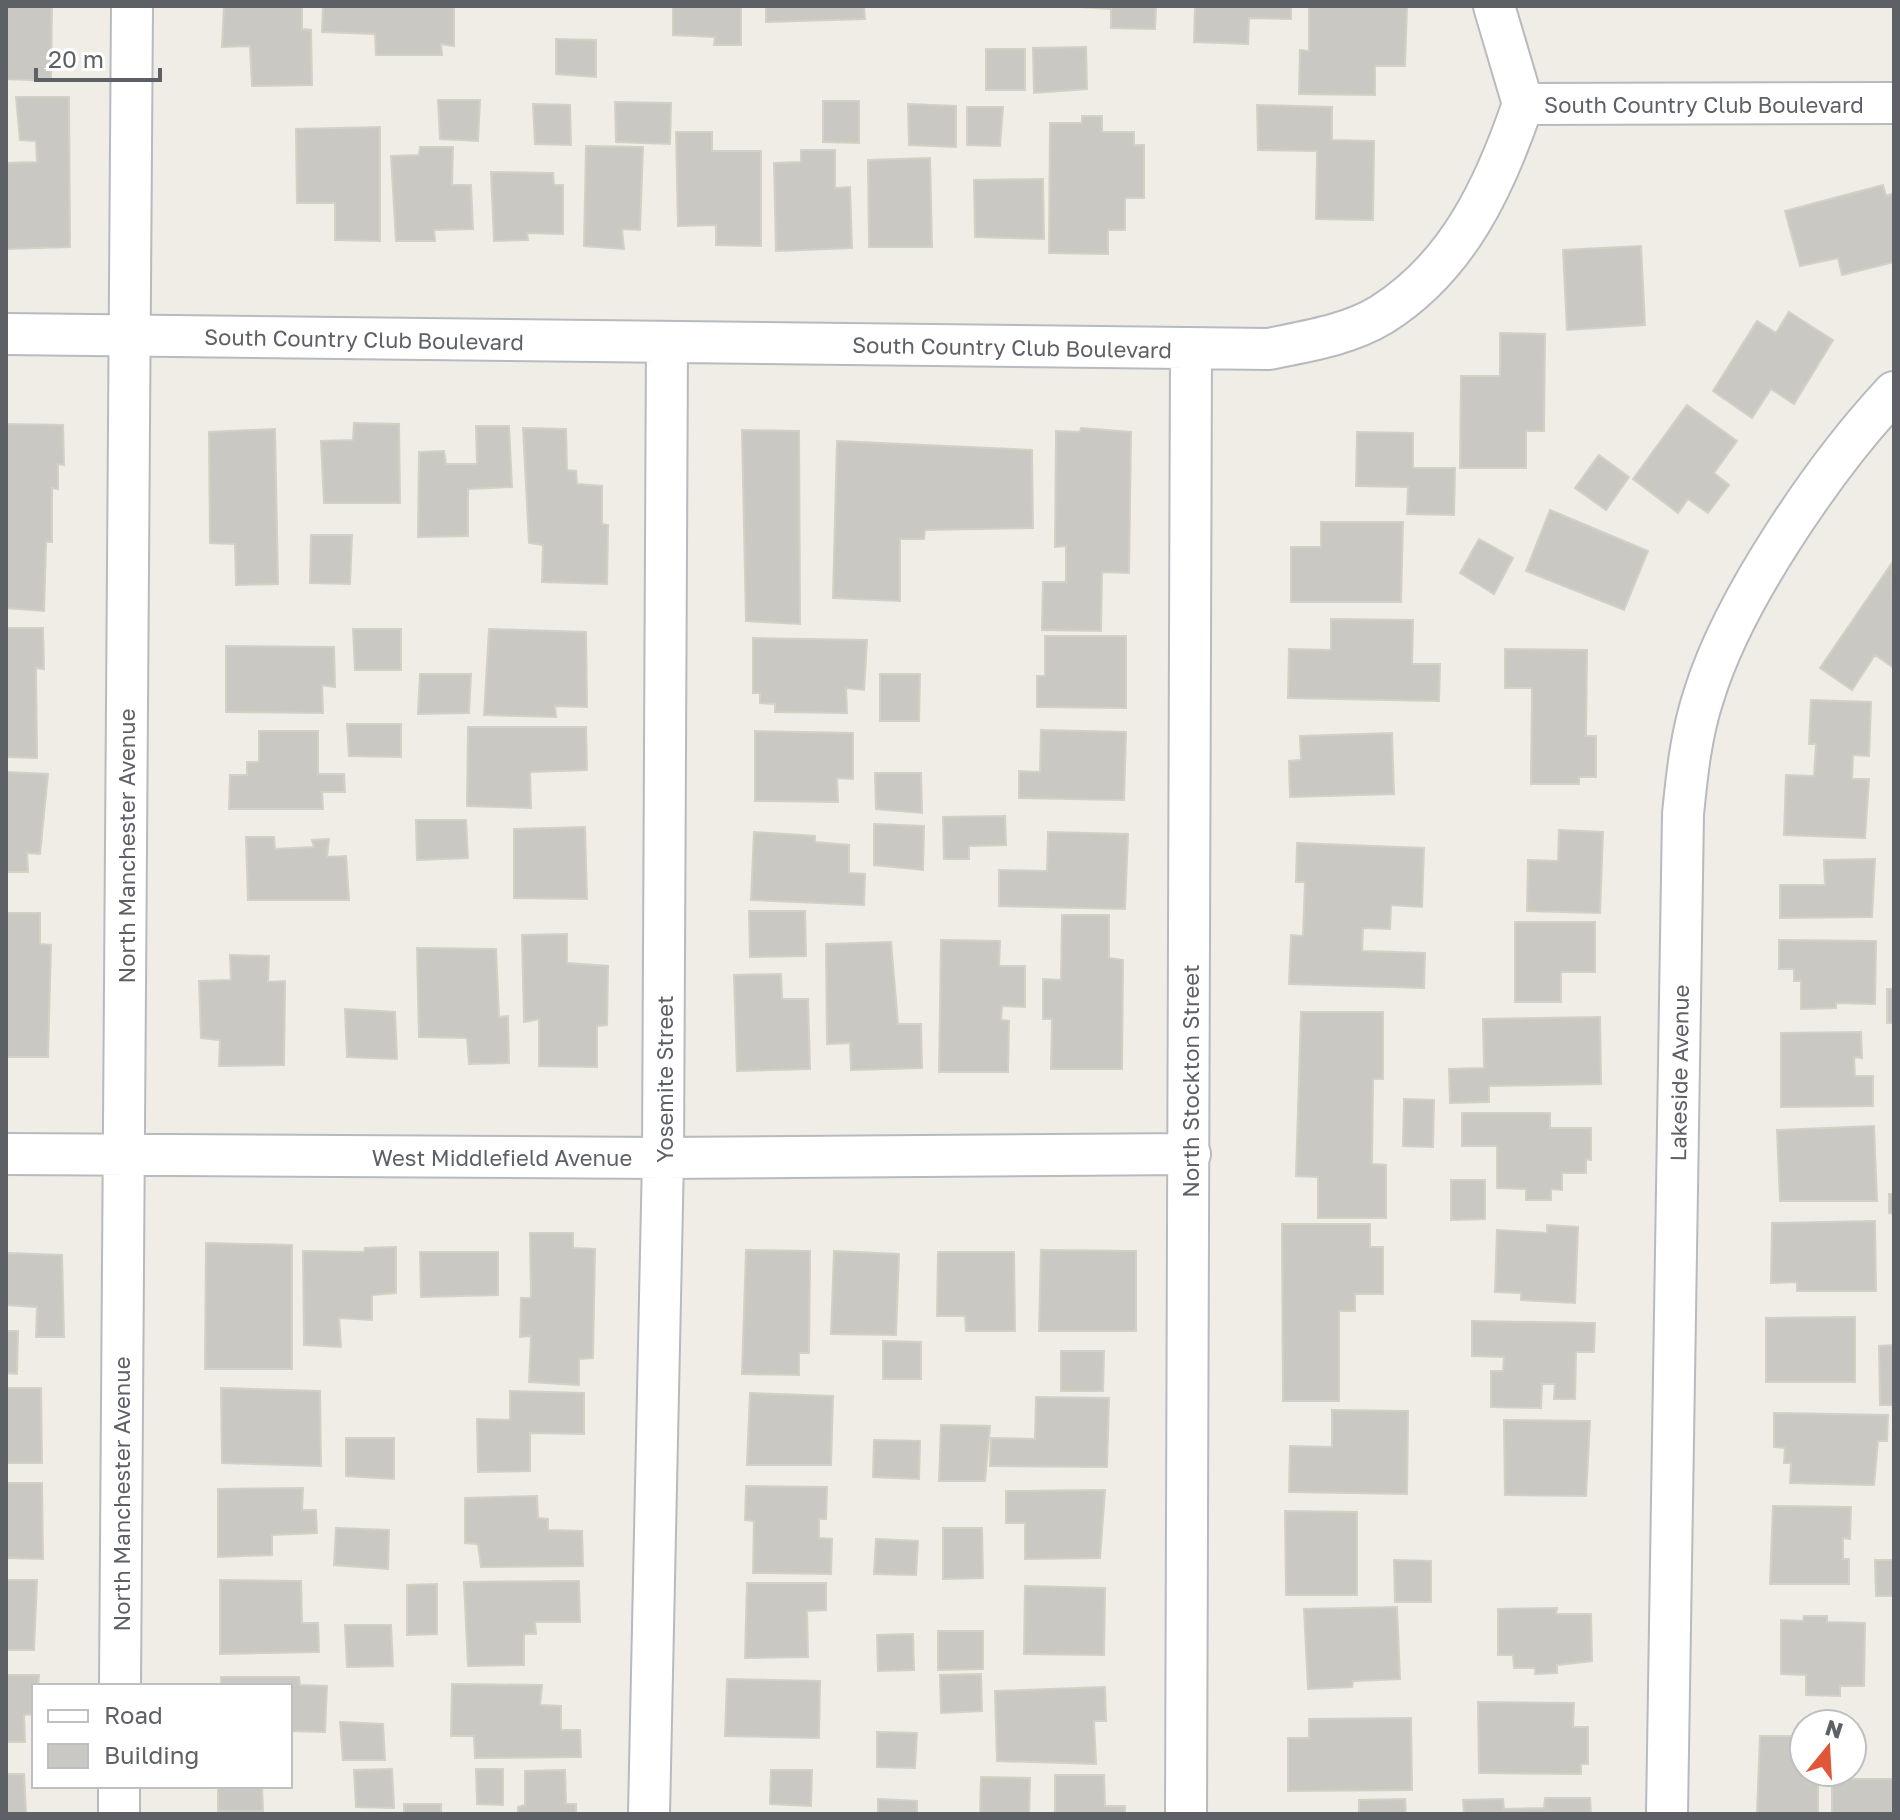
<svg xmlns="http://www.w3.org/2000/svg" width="1900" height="1820" viewBox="0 0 1900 1820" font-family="'Golos Text',sans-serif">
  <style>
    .building { fill: #cac8c2; stroke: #d3d0c4; stroke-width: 2 }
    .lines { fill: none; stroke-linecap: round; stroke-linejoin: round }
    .minor-casing { stroke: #b7babe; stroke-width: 44 }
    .minor { stroke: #fff; stroke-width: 40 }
    .labels { text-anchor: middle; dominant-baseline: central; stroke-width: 6; stroke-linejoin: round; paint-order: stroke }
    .street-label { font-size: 22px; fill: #5d6065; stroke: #fff }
  </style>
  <rect width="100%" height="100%" fill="#efede5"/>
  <!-- building -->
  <path class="building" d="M6,6H52L51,81L6,79Z
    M224,6H302V29L311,30L312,85L252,86L250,46L222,47Z
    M323,6H454V46L441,44L442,55H376L375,34L322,32Z
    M673,6H741V45H714L715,37L673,35Z
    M766,6H864L865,19L766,22Z
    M1065,6H1156L1155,29L1111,28V9Z
    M1195,6H1291V19L1249,18L1248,44L1194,42Z
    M1309,6H1407L1405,66H1375V95L1299,94L1300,50L1309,51Z
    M556,39L596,40V77L556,74Z
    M1086,47L1087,89L1034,93L1033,48Z
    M986,49H1025V90H986Z
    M16,97H69L70,247L6,249V163L37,162L36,141L20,140Z
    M438,100H480L478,141L440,139Z
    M823,101H859V143L823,142Z
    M615,102L671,103L670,144L616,142Z
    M533,104L570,105L571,145L535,144Z
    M908,104L956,106V147L909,145Z
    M1257,105L1332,107V140L1374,141L1373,220L1316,219L1317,151L1258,150Z
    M967,107H1003L1000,146L967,145Z
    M1082,116H1102V132H1134V145H1144V198H1125V230H1108V254L1049,253L1050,123H1082Z
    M380,127V241L335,240V203H297L296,129Z
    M676,132H712V151H761V246L716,245V225L678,226Z
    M586,146L643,147L640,230L622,229L624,249L584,246Z
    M420,147H453L452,185H471L473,229L434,230L435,241H396L391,156L419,155Z
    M801,150H835V188L850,187L852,248L776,251L774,163L801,162Z
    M930,158L932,247H869L868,160Z
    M491,172L553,173L554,185H563V234L527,233L528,240L494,241Z
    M1043,179L1044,239L975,237L974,180Z
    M1883,185L1886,196L1894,193V262L1842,275L1838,258L1800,266L1785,211Z
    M1641,246L1645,325L1567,330L1563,250Z
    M1789,312L1833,340L1794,404L1771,389L1752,418L1713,391L1757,321L1776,333Z
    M1500,333L1545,334L1544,431H1526V468H1460L1461,376H1500Z
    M1687,405L1737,441L1714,473L1729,485L1708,513L1688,499L1678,513L1633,479Z
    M354,423L399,424L400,503H324L321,441L353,440Z
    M6,424L63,425L64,465L58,464V489L52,488V542H46L44,611L6,608Z
    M476,426H509L512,487L468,489V536L418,537L419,452L444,451L446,464H477Z
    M523,428L566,429L567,470L576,471L577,484L602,486V524L608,525L607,584L542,582L543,545L529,543Z
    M1081,428L1131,432L1129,573L1102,572L1101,631L1042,630L1043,582H1066V546L1055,547L1056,431L1080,432Z
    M275,429L278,584L236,585L235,544L210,543L209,432Z
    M742,430L799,431L800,624L746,621Z
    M1357,432L1413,433V468H1455L1454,515L1407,514L1408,487L1356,486Z
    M837,441L1032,450L1033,528L925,530L924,539H900V601L833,598Z
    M1599,455L1629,477L1606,510L1575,488Z
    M1550,510L1648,551L1624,610L1526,571Z
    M1321,522H1403L1401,602H1291V547H1321Z
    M311,535H352L350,584L310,583Z
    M1479,539L1513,558L1494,594L1460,573Z
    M1892,563L1894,668L1875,655L1852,690L1820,668Z
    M1331,619L1413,620L1412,664H1440L1439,701L1288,698L1289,649L1331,650Z
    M6,628H43L44,669L36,668L37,758L6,757Z
    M353,629H401V670H355Z
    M489,629L586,632L587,707L555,706L556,717L484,715Z
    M1045,636H1126V708L1037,707V676H1045Z
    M753,638L867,640L864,690L846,688L847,713L775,712V704L760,703V693H753Z
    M226,646L334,647L335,687L322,685L323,713L226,712Z
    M1505,649L1587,650L1586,736H1596V777H1579V784H1531L1532,688H1505Z
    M420,674H471L469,713L418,714Z
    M880,674H920L919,721H880Z
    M1811,700L1871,702L1869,756L1853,755L1852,779H1869L1865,838L1784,835L1786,775L1814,776L1816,744H1809Z
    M347,724H401V757L349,756Z
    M468,727H586L587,770L530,772L531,808L467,806Z
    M1041,730L1126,732L1124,800L1019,798V771L1040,772Z
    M259,731H318V774H344L345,792H322L323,809H229L230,775H247V762H259Z
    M755,731L853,733V779L837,778L838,802L755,801Z
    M1392,733L1394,794L1290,797L1289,761L1301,760L1300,736Z
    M6,772L48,774L40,854L27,853L28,872H6Z
    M875,773H921L922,813L876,809Z
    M1005,816L1006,845L969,846V859H944L943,817Z
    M416,820H466L468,858L417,860Z
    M874,824L924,826L923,870L874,865Z
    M585,827L587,899L514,898V829Z
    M1559,830L1603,832L1600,913L1527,911L1528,860L1558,861Z
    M754,832L815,836V842L849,845V873L865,874L864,905L751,900Z
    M1048,832L1128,834L1125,909L999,906V870L1047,871Z
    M246,837H274L275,849L314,847L312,840L329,839L327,857L346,856L349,900H248Z
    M1297,843L1424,848L1422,907L1391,905L1390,929L1363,928L1362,951L1425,953L1424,988L1289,984L1291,935L1303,936L1305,882H1296Z
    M1875,859L1872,917L1780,918V885H1825L1824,860Z
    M749,911H805L806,956L750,957Z
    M6,913H40V944L51,945L48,1057H6Z
    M1062,915H1109V958L1123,960L1122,1069H1051L1052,1019H1043V979L1061,980Z
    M1515,922H1595V972H1561V1002H1515Z
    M567,934V963L608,966L607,1025L597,1026V1067L539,1066V1019L524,1022L522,935Z
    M941,940L1000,941L999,966H1025V1007L1002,1006L1001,1020L1009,1021L1008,1072H939Z
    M1779,940L1876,941L1875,1004L1836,1003V1008L1801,1009V981H1794V969H1779Z
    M891,942L898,1024H921L922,1068L851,1070L850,1043L827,1044L826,944Z
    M417,948L496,949L499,1017L508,1016L509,1063L469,1064L467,1038L419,1037Z
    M230,955L269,956L268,982L285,981L284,1065L219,1066L220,1040L201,1038L199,981L231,980Z
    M781,974L782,999H808L810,1069L737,1071L734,975Z
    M1887,989H1894V1023H1887Z
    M345,1009L395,1012L397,1059L347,1057Z
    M1301,1012H1383V1079H1373L1372,1164L1386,1165V1218H1318V1177L1296,1176Z
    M1600,1017L1601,1084L1489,1086V1102L1450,1103L1449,1069L1484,1068L1483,1019Z
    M1861,1032L1862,1058L1854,1057L1855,1076H1873V1106L1781,1107V1033Z
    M1404,1099L1434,1100L1433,1147L1403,1146Z
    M1462,1113H1550V1128H1591V1160L1586,1159V1173H1562V1190L1551,1189V1200H1526V1189L1497,1188V1146H1462Z
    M1874,1126L1877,1201H1780L1777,1130Z
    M1451,1180H1485V1219L1451,1220Z
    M1889,1194H1894V1214L1889,1213Z
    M1875,1221L1876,1291H1797V1282L1771,1283L1772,1223Z
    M1282,1224H1370V1247H1383V1294H1355V1311H1339V1401H1283Z
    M1547,1225L1578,1227L1575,1303L1521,1300V1293L1495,1292L1497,1230L1547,1233Z
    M530,1233H573V1248L595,1249L593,1358L579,1359V1385L529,1382L531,1336L520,1337L521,1298H531Z
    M206,1243L292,1245V1369H205Z
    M396,1247V1293L372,1295V1320L339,1318L341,1347L304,1345L303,1251L364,1252L365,1248Z
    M746,1250L810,1251L809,1353H799V1375L742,1374Z
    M1041,1250L1136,1251V1331H1039Z
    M834,1251L899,1254L896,1335L831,1334Z
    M420,1252H498V1295L421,1297Z
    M938,1252H1014L1015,1331H966L965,1316H937Z
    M6,1253L62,1255L64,1337H36L37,1307L6,1305Z
    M1855,1317V1382H1766V1318Z
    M1472,1321L1595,1323L1594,1352H1576L1575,1399H1554L1555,1384H1542L1541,1408L1491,1407V1371H1503L1504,1357L1472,1356Z
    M6,1331H18L17,1374L6,1373Z
    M883,1341L921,1342V1379H883Z
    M1894,1345V1405H1880L1879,1346Z
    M1061,1351H1104L1103,1391H1061Z
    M6,1388H41L42,1463H6Z
    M221,1388L320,1391L321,1466L222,1463Z
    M510,1391L584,1393V1434L530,1433V1471L478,1472L477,1419L510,1420Z
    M750,1393L833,1396L831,1465H747Z
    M1036,1397L1109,1398L1107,1467L990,1466L991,1438L1035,1439Z
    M1332,1410L1408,1411L1407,1494L1289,1492L1290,1446L1332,1447Z
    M1774,1413L1888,1415L1887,1441H1878L1874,1485L1790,1483L1791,1463H1784L1785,1448L1774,1447Z
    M1504,1420L1590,1421L1586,1496L1505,1495Z
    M941,1425L990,1426L985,1481H939Z
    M346,1438H394V1479L346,1476Z
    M874,1440L920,1441L919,1479L873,1477Z
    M6,1483H42L43,1559L6,1558Z
    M746,1486L827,1487L826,1519H819V1538L832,1539L831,1574L753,1573L754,1521L745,1520Z
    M303,1488L302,1510H316L317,1533L272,1535V1555L218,1557V1489Z
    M1105,1490L1100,1558L1025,1559V1523H1006V1491Z
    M537,1496L538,1518L548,1519V1530L582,1531L583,1566L481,1567L478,1544L465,1543V1498Z
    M1773,1506L1851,1507L1850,1539L1843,1538V1559H1849V1584H1770Z
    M1285,1511L1357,1512V1595H1286Z
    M336,1528L389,1530L388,1569L334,1565Z
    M943,1528H982L983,1578L943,1579Z
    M876,1539L918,1541L916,1575L874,1574Z
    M1394,1560L1431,1561V1602H1395Z
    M1875,1560H1894V1596H1876Z
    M6,1580H37L34,1650H6Z
    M220,1580L301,1581L302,1623H318L319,1652L220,1654Z
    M579,1581L580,1622H535L536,1634H524V1665L468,1666L464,1582Z
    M747,1583H826V1610L807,1611L808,1657L745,1658Z
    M437,1584V1634L407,1635V1585Z
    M1025,1586L1105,1588L1104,1655L1024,1654Z
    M1397,1607L1400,1679L1353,1681L1352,1687L1308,1689L1304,1609Z
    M1557,1608L1556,1614H1591L1592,1661L1557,1665V1673L1535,1674V1668H1514L1513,1655H1498V1609Z
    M1804,1616H1827V1622L1865,1623L1864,1686H1840V1696L1806,1695V1675L1781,1674V1620L1803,1621Z
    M345,1625H391L393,1666L347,1667Z
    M938,1631H983V1669L938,1670Z
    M913,1634L914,1670L878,1671L877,1635Z
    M981,1674L982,1711L941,1713L940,1675Z
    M6,1675H39L38,1686H34V1714L24,1715L25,1742H6Z
    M221,1677H299L300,1685L327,1686L325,1732L290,1731V1686H221Z
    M727,1679L820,1681L819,1738L725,1736Z
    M452,1684L542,1685L540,1705L561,1706V1730H580L581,1757L475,1758L474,1736H451Z
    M1105,1687L1106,1721H1094L1096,1764L997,1761L995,1691Z
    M1478,1702L1574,1703L1573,1727H1588V1764H1581V1774L1479,1773Z
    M1411,1718L1412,1790L1288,1791V1738H1309V1719Z
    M340,1722L383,1724L385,1760H343Z
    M877,1732L917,1733L915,1768L877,1767Z
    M1760,1736H1804V1772H1818V1814L1757,1813Z
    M392,1769L394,1808L356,1807L354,1770Z
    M476,1769H503V1805L477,1804Z
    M565,1770L566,1804H576V1814H518V1807L525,1805V1771Z
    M771,1770H812L811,1806L770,1804Z
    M6,1774H24L26,1814H6Z
    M1055,1775H1104L1105,1806H1125V1814H1055Z
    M981,1777L1030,1778L1029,1814H980Z
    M1832,1779H1894V1814H1832Z
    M218,1786H262L263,1811H218Z
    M1545,1798H1590L1591,1814H1464L1463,1800L1503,1799L1504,1809L1544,1808Z
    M878,1799L917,1801V1814H878Z
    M1405,1799L1406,1814H1359V1800Z
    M404,1804H441V1814H404Z"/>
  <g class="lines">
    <defs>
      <path id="minor" d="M1494,6L1523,104
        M6,334L1269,349C1307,341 1348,335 1381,315C1458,267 1495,186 1523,104L1894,103
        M6,1154L663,1158L1190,1154
        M120,1686L132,6
        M119,1814V1786
        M649,1814L663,1158L667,344
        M1186,1814L1191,349
        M1667,1814L1683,814C1687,774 1691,734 1704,695C1734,598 1825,466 1894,392"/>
    </defs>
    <!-- minor casing -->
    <use href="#minor" class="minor-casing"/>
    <!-- minor -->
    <use href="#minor" class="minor"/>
  </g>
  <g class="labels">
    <!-- street labels -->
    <g class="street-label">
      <text x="1704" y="104">South Country Club Boulevard</text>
      <text transform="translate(364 339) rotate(1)">South Country Club Boulevard</text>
      <text transform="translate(1012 347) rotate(1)">South Country Club Boulevard</text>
      <text transform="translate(126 846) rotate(-90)">North Manchester Avenue</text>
      <text transform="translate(1679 1073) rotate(-89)">Lakeside Avenue</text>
      <text transform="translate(664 1079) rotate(-90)">Yosemite Street</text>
      <text transform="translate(1190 1081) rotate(-90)">North Stockton Street</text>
      <text x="502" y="1157">West Middlefield Avenue</text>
      <text transform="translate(121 1494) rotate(-90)">North Manchester Avenue</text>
    </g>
  </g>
  <!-- border -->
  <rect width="1900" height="1820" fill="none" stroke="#5d6065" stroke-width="16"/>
  <!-- legend -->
  <rect x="32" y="1684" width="260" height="104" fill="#ffffff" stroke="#bebfc1" stroke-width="2"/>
  <rect x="48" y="1710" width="40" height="12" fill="#ffffff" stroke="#bebfc1" stroke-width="2"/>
  <text x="104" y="1724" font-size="24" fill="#5d6065">Road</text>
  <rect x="48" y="1744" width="40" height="24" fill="#cac8c2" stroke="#bebfc1" stroke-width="2"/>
  <text x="104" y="1764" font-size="24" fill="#5d6065">Building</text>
  <!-- north arrow -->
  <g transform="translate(1828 1748) rotate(18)"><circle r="38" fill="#ffffff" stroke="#bebfc1" stroke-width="2"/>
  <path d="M0-6L14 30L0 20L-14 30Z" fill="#e15539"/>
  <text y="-12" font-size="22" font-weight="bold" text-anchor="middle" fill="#5d6065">N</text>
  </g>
  <!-- scale -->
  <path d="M36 68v12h124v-12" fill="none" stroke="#5d6065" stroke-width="4"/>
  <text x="48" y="68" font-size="24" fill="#5d6065" stroke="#ffffff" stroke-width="6" paint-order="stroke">20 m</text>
</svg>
